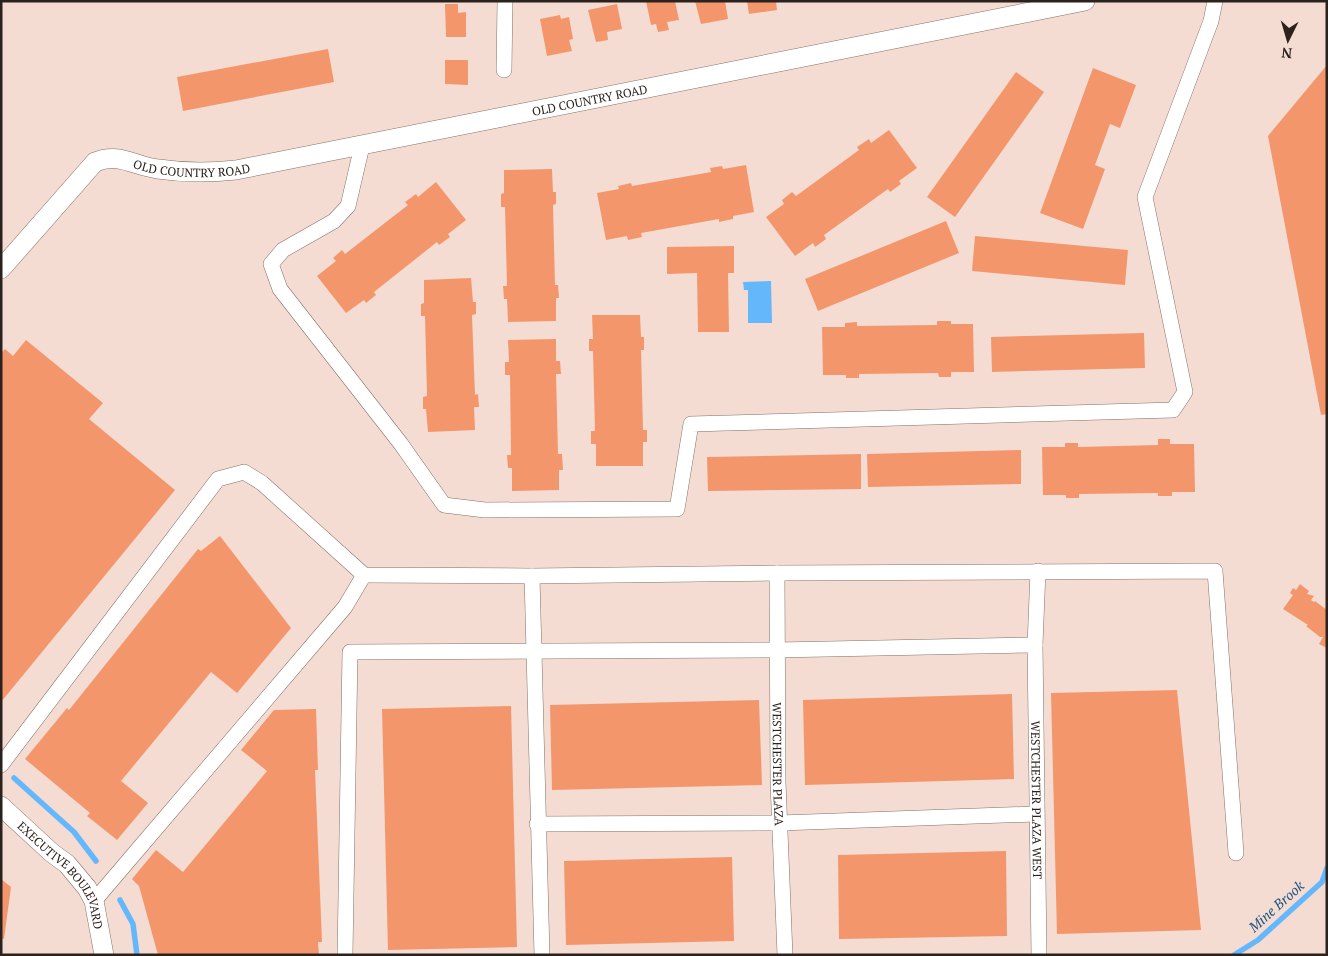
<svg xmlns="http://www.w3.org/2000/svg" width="1328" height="956" viewBox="0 0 1328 956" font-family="'PT Serif',serif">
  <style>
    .water { fill: #65b7fb }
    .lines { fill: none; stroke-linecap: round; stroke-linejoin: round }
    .stream { stroke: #65b7fb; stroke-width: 5.5 }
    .building { fill: #f4966c }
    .minor-casing { stroke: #857067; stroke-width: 16 }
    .tertiary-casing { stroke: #857067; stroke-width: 20 }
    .minor { stroke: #fff; stroke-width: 15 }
    .tertiary { stroke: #fff; stroke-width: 19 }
    .labels { text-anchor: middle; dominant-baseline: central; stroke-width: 4; stroke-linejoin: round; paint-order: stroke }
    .street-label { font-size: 12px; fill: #2b221e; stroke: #f4dcd2 }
    .water-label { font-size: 14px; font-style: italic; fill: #1a5481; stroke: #f4dcd2 }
  </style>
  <rect width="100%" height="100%" fill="#f4dcd2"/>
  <!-- water -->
  <path class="water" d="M771,281L772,323H748V290H744L743,282Z"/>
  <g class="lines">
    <!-- stream -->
    <path class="stream" d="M14,778L74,832L96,861
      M120,900L133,924L137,955
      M1234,955L1258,940L1322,882L1327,868"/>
  </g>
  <!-- building -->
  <path class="building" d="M646,1H675L679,20L667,22L669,30L658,32L656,24L651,25Z
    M695,1H725L728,19L701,24Z
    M747,1H776L777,10L749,14Z
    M445,4H458V13L466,12V37H446Z
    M617,4L622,29L607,32L608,40L596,42L588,10Z
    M560,15L561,19L569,17L573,39L569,40L572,51L547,56L540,19Z
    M328,49L334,82L183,111L177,77Z
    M445,60H468V85L445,84Z
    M1327,65V414L1321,415L1268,136Z
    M1093,68L1136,85L1120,128L1110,124L1095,165L1105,169L1083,229L1040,213Z
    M1016,72L1044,92L955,217L927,197Z
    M889,130L917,168L899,181L901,184L890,192L888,189L824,235L826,239L815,247L813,243L795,256L766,217L784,204L782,200L792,192L796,196L859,150L857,147L869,139L871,143Z
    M746,165L754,212L733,216V219L719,222V219L641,233L642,237L628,240L627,236L606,240L597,193L619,189L618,186L631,183L632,186L711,172L710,168L722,166L723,169Z
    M552,169L553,192H556V204L553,205L555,285H558L559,298H556V321L508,322L507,299H504L503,286H507L505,207H501V194L504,193V170Z
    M436,182L466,220L448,234L450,237L439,245L437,242L374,292L376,295L366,303L364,300L346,313L317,276L336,261L333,258L342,250L345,254L408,205L405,202L416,194L418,197Z
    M946,221L959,253L818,311L805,279Z
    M975,236L1128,250L1125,285L972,271Z
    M734,246V273H728L729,332H698L697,273L667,274V247Z
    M471,278L473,302H476V314L472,315L475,395L478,394L479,407H474L475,430L428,432L426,409H423V397L427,396L425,316H421V304L424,303V280Z
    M592,315H640L641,337H644V350H641L643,430H647V442H643V466H596V444H591V431H595L593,351H589V339H593Z
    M937,321H951V324H973L974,372H951V377H939L938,373L859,374V378H846V375H823L822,327H845V323L857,322V326L937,325Z
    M1144,333L1145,368L992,372L991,337Z
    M556,339V361H560L561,374H556L558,454H562L563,470H559V490L512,491V468H508L507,455H511L510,375H505V362H509L508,340Z
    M26,340L103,403L89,419L175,490L1,702V353L5,349L13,356Z
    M1158,439H1170V444H1194L1195,492H1172V496H1158V493L1079,494V498H1066V495H1043L1042,447H1065V443H1078V447L1158,445Z
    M1021,450V484L868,487L867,454Z
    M861,454V489L708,491L707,457Z
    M220,536L291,628L237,693L211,672L121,781L148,803L117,840L87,816L90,813L25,759L67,708L69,710L198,549L201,551Z
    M1300,584L1309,591L1307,594L1314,596L1311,600L1314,602L1315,601L1327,610V648L1319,644L1323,637H1320L1306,626L1308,625L1283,609L1293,595L1290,593L1293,588L1296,590Z
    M1177,690L1201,930L1057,934L1051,693Z
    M1012,694L1014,779L805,785L803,700Z
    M759,700L762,785L552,790L550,705Z
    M511,706L517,947L388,950L382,709Z
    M316,709L318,770H315L322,942H318L319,955H158L139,886L132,879L156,850L183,872L267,771L241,750L274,710Z
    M1006,851L1007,936L839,939L838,855Z
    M732,857L734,941L566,945L564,861Z
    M1,879L11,887L4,939L1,938Z"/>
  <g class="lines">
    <defs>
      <g id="minor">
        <path d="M504,70L505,1"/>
        <path d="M362,146L348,206L334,221L283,250L271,264L280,289L401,444L444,505L485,510L677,509L691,424L1173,410L1185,392L1145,197L1211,21L1215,1"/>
        <path id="s1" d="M1038,571L1035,645L1039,955"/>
        <path id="s2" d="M777,573L778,782L785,955"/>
        <path d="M532,576L542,955"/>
        <path d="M1,765L218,479L244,472L262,483L364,575L532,576L777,573L1215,571L1236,853"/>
        <path d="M537,824L780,823L1035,814"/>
        <path d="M94,901L345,607L364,575"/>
        <path d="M345,955L350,652L777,650L1035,645"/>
      </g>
      <g id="tertiary">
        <path id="s3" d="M1,269L95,162C119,152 134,166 158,169C185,173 209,173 236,170L1085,1"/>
        <path id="s4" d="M1,806L52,853L67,864L87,888L94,901L104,955"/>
      </g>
    </defs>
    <!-- minor casing -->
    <use href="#minor" class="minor-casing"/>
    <!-- tertiary casing -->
    <use href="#tertiary" class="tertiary-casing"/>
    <!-- minor -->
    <use href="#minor" class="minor"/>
    <!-- tertiary -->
    <use href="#tertiary" class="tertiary"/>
  </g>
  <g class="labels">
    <!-- street labels -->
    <g class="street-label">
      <text stroke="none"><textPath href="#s3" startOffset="646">OLD COUNTRY ROAD</textPath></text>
      <text stroke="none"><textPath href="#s3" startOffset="241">OLD COUNTRY ROAD</textPath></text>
      <text stroke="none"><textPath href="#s2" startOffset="191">WESTCHESTER PLAZA</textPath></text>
      <text stroke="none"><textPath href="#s1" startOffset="229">WESTCHESTER PLAZA WEST</textPath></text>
      <text stroke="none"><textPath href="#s4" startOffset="94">EXECUTIVE BOULEVARD</textPath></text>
    </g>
    <!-- water labels -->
    <g class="water-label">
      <text transform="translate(1276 906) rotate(-42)">Mine Brook</text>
    </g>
  </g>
  <!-- border -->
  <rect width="1328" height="956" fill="none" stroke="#2b221e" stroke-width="5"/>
  <!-- north arrow -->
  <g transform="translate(1288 40) rotate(185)" stroke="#f4dcd2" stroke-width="4" paint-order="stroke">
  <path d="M0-4L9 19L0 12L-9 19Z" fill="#2b221e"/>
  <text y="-8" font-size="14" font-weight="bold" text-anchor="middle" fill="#2b221e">N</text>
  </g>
</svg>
